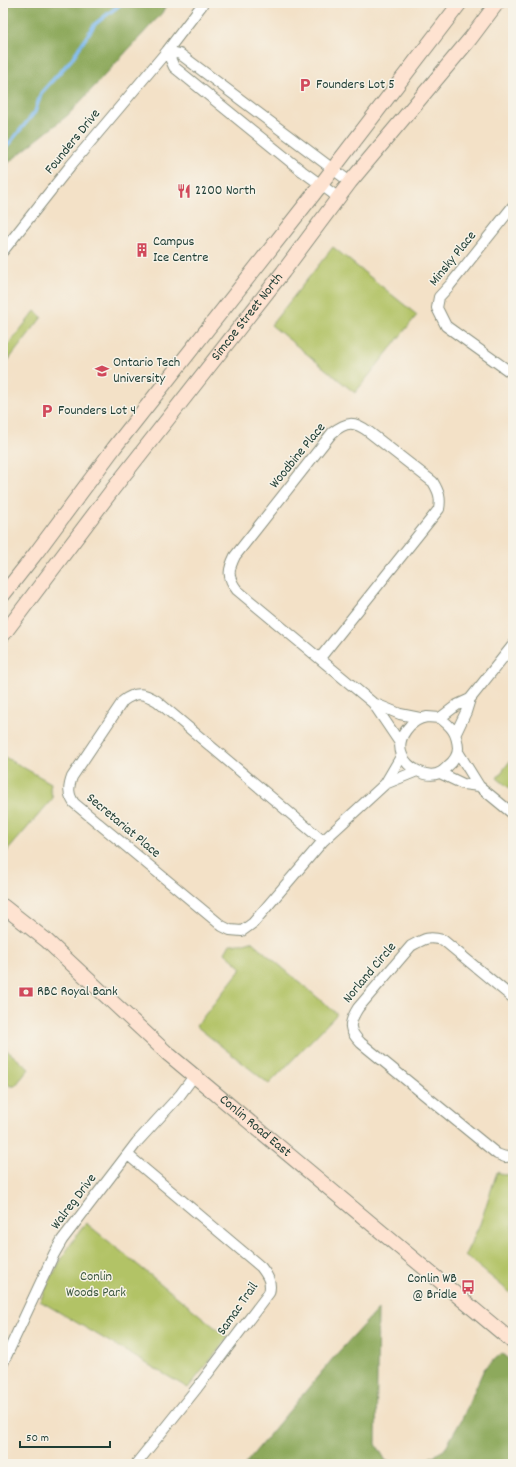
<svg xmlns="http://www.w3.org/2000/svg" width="516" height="1467" viewBox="0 0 516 1467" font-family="Dekko,sans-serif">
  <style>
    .green { fill: #b2c366; stroke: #68804d }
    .forest { fill: #8da95b; stroke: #567348 }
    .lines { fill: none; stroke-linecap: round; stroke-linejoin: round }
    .stream { stroke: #82bdf4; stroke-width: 3.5 }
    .street-casing { stroke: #898f7e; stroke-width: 12 }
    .secondary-casing { stroke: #898f7e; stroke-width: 16 }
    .street { stroke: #fff; stroke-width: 10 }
    .secondary { stroke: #fee3d1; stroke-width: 14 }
    .labels { text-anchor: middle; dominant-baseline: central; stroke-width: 3; stroke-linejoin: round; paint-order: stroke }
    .poi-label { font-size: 14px; fill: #1f3d34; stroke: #f7f3e8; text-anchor: start }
    .street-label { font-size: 14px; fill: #1f3d34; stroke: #f7f3e8 }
    .park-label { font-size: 14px; fill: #3c583e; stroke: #f7f3e8 }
  </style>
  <rect width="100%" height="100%" fill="#f7f3e8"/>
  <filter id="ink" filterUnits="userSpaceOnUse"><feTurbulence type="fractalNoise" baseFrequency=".025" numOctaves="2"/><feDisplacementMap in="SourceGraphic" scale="8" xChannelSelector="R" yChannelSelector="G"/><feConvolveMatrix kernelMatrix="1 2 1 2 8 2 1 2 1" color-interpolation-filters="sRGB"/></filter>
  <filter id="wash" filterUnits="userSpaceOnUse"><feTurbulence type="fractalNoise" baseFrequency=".012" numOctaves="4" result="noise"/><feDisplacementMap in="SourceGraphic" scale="16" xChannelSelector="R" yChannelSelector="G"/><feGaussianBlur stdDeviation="0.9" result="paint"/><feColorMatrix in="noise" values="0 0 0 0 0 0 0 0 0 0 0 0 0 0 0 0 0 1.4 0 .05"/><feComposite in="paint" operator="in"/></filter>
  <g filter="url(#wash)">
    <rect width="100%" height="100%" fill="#f3e1c7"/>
    <!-- green -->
    <path class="green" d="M333,247L417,315L355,393L271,325Z
      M35,311L42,317L3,367V351Z
      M3,756L51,783L50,789L53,798L3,856Z
      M513,757V791L497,778Z
      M251,941L337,1014L269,1084L196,1026L242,968L225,953L230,944H241Z
      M3,1047L29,1069L15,1086H10L3,1080Z
      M497,1172L504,1175L513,1174V1295L465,1255L480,1224Z
      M86,1223L228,1338L188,1388L40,1301C53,1273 67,1247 86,1223Z"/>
    <!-- forest -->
    <path class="forest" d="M3,3H167L162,13L68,115L3,167Z
      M378,1309L376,1444L386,1461L402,1464H245L334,1357Z
      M502,1353L513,1362V1464H418L444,1450L462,1419L484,1369Z"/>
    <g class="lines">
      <!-- stream -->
      <path class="stream" d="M3,151L35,112L41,93L71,60L95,24L122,3"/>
    </g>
  </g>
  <g filter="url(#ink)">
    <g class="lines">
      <defs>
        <path id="street" d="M167,51L174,67L302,171L339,198
          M167,51L180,54L350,182
          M513,206L450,285L439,297L437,308L446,326L513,374
          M3,251L71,165L167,51L202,5
          M320,658L439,509C441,498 439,492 433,482L369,432C354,421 347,421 332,433L235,556C228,570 227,577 237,590L373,703L400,743
          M373,703L400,714L420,718
          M427,717L440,718C452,727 457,733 458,748C458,755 453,762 448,766C446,768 443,771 441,772C428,780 407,768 402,755C395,738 411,719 427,717Z
          M440,718L457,705L470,699
          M456,733L466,712L470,699L513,645
          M458,752L479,786L513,814
          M440,773L463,784L479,786
          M385,784L417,771
          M323,841L157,701C144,693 136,691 123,701L72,777C68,788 68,794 74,803L222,926L230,930L242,931L253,923L323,841L385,784L402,755
          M513,998L443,940C428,936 424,939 411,946L358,1008C348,1024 348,1030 361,1043L497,1154L505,1157L513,1156
          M128,1155L261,1267C268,1276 272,1283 269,1293L197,1388L136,1464
          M3,1363L54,1254L62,1240L137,1142L180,1095L194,1076"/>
        <g id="secondary">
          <path d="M3,595L36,553L114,448L313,195L460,3"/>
          <path id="s1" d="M3,635L113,489L283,272L350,182L470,39L497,3"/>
          <path id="s2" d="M3,906L46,940L167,1053L513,1342"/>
        </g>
      </defs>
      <!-- street casing -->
      <use href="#street" class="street-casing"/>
      <!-- secondary casing -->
      <use href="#secondary" class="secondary-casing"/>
      <!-- street -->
      <use href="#street" class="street"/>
      <!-- secondary -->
      <use href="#secondary" class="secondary"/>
    </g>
  </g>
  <!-- icons -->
  <defs>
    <symbol id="parking-bare" viewBox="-9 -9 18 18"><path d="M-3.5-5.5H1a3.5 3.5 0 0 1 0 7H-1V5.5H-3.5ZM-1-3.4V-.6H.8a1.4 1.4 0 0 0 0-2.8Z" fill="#d1495b" stroke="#f7f3e8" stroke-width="2.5" paint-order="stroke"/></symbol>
    <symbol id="restaurant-bare" viewBox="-9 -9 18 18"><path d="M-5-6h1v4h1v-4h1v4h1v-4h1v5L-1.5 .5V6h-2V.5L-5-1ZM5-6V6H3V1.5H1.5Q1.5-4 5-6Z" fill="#d1495b" stroke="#f7f3e8" stroke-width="2.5" paint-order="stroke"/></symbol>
    <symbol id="building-bare" viewBox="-9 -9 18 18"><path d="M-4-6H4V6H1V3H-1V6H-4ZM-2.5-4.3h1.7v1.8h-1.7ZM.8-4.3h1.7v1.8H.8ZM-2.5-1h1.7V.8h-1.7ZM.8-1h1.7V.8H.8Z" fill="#d1495b" stroke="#f7f3e8" stroke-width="2.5" paint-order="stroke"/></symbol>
    <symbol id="university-bare" viewBox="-9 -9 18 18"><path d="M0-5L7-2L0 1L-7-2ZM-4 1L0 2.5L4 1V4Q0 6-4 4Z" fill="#d1495b" stroke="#f7f3e8" stroke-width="2.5" paint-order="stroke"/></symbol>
    <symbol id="bank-bare" viewBox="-9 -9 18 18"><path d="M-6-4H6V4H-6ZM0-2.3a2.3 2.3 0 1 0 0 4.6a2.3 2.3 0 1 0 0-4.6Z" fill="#d1495b" stroke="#f7f3e8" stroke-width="2.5" paint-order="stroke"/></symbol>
    <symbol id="bus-bare" viewBox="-9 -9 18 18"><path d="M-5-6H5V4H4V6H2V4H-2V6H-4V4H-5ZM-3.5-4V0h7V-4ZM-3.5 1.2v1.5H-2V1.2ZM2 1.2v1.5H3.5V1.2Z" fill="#d1495b" stroke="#f7f3e8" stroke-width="2.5" paint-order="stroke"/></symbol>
  </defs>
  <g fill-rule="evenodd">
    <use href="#parking-bare" x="295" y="75" width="20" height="20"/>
    <use href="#restaurant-bare" x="174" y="181" width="20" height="20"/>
    <use href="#building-bare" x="132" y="240" width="20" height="20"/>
    <use href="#university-bare" x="92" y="361" width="20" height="20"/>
    <use href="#parking-bare" x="37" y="401" width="20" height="20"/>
    <use href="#bank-bare" x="16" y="982" width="20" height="20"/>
    <use href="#bus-bare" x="458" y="1277" width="20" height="20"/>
  </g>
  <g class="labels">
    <!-- poi labels -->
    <g class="poi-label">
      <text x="316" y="85">Founders Lot 5</text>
      <text x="195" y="191">2200 North</text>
      <text x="153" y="242">Campus<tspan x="153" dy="16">Ice Centre</tspan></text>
      <text x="113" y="363">Ontario Tech<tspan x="113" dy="16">University</tspan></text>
      <text x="58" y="411">Founders Lot 4</text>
      <text x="37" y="992">RBC Royal Bank</text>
      <text x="457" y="1279" text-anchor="end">Conlin WB<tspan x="457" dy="16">@ Bridle</tspan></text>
    </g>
    <!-- street labels -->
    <g class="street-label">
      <text transform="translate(73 142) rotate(-51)">Founders Drive</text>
      <text transform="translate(453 259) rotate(-51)">Minsky Place</text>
      <text stroke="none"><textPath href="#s1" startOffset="401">Simcoe Street North</textPath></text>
      <text transform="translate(298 456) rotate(-51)">Woodbine Place</text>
      <text transform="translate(123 826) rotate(40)">Secretariat Place</text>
      <text transform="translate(370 973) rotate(-50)">Norland Circle</text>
      <text stroke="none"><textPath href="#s2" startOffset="335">Conlin Road East</textPath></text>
      <text transform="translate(74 1202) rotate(-53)">Walreg Drive</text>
      <text transform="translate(238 1309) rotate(-55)">Samac Trail</text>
    </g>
    <!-- park labels -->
    <g class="park-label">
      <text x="96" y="1277">Conlin<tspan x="96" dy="16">Woods Park</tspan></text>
    </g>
  </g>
  <!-- margin -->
  <rect width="516" height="1467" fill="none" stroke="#f7f3e8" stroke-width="16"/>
  <!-- scale -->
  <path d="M20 1441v6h90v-6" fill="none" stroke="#1f3d34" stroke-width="2"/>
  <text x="26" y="1441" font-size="12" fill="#1f3d34" stroke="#f7f3e8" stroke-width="3" paint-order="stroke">50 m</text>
</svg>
